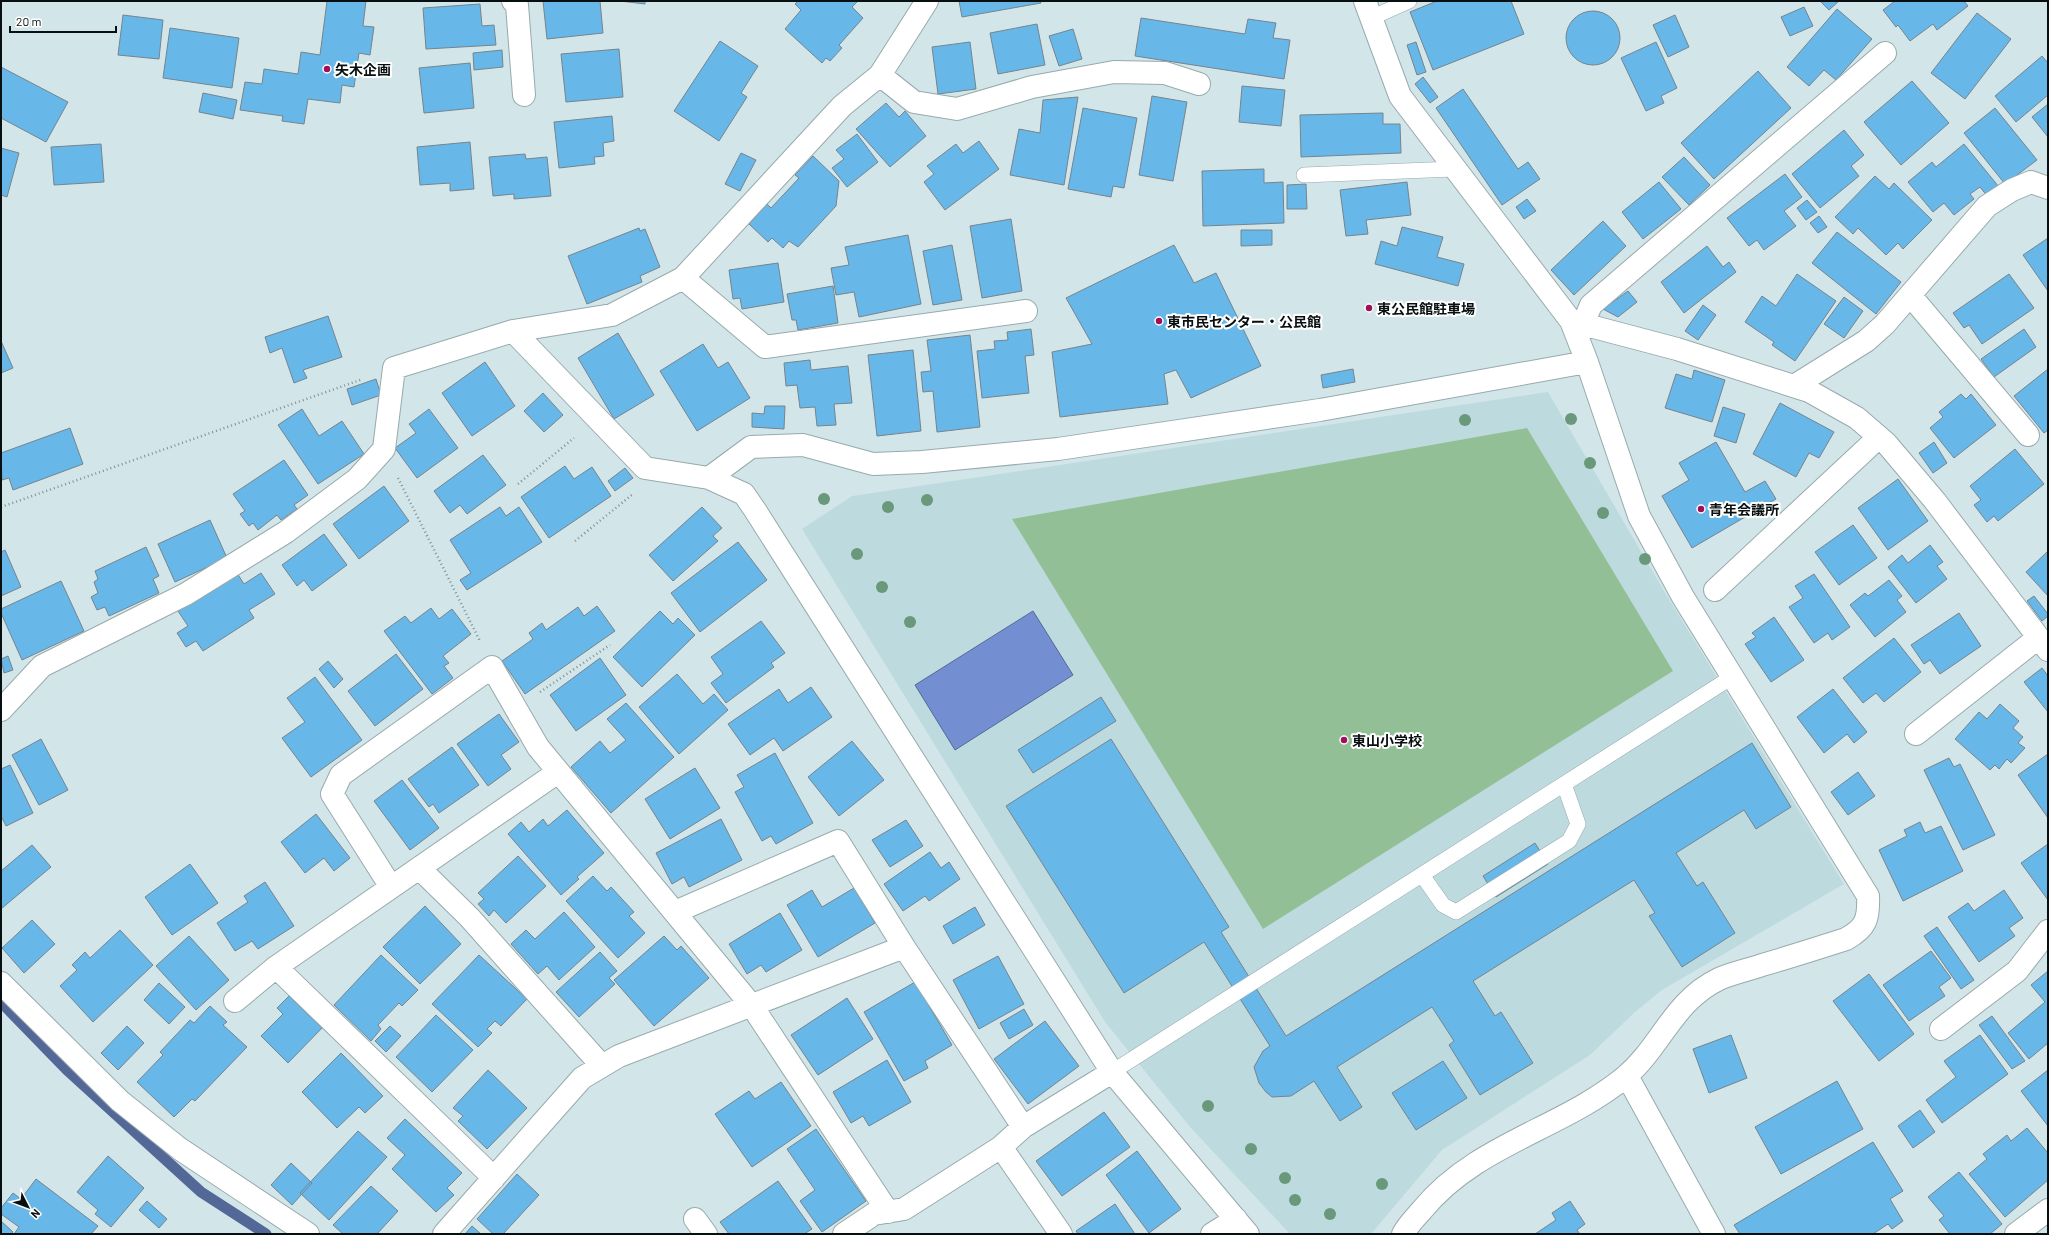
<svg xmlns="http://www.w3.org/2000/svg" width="2049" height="1235" viewBox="0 0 2049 1235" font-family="Barlow,'Noto Sans JP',sans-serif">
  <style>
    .built { fill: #bddbdf }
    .green { fill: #93bf96 }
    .water { fill: #748ed2; stroke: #546898 }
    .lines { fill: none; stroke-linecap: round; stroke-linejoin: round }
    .stream { stroke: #546898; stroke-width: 11 }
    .building { fill: #67b7e9; stroke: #76848d }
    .lane-casing { stroke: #97aaad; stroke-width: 16 }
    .street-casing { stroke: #97aaad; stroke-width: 24 }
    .path { stroke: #819092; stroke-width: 2.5; stroke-dasharray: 1 3; stroke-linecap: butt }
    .lane { stroke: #fff; stroke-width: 15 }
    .street { stroke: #fff; stroke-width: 22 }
    .tree { fill: #69987b }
    .poi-dot { fill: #a00f57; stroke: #fff; stroke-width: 1.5 }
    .labels { text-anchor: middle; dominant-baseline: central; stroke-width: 4; stroke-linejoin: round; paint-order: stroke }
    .poi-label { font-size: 14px; font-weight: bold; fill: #080f10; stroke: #fff; text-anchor: start }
  </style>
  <rect width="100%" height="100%" fill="#d2e6e9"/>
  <!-- built -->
  <path class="built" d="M1548,392L1667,596L1844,884L1662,990L1635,1012L1590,1055L1442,1150L1371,1234H1290L1190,1127L1105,1022L802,529L852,496Z"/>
  <!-- green -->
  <path class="green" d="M1527,428L1673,671L1263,929L1012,519Z"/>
  <!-- water -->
  <path class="water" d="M1033,611L1073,675L955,750L915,685Z"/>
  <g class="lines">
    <!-- stream -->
    <path class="stream" d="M1,1002L67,1070L201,1192L266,1234"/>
  </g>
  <!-- building -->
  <path class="building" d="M327,1H366L363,26L374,27L370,55L359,53L354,87L342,85L340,103L308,99L304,124L282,121L283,116L240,110L245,82L262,84L264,69L298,74L301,52L320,55Z
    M543,1H600L603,33L547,39Z
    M620,1H645V4Z
    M798,1H858L852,7L863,18L839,45L842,48L830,61L826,58L822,63L785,29L801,10L795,4Z
    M959,1H1040L1041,3L962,17Z
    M1437,1H1511L1524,34L1433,70L1410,12Z
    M1820,1H1839L1829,10Z
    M1895,1H1964L1968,6L1937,30L1933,24L1910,41L1898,25L1896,27L1883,10Z
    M480,4L482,26L494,25L496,45L426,49L423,8Z
    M1804,7L1813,26L1790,36L1781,17Z
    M1837,9L1872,39L1836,80L1824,70L1809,86L1787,67Z
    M1566 38a27 27 0 1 1 54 0a27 27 0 1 1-54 0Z
    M1977,13L2011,39L1965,99L1931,73Z
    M123,15L163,20L159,59L118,55Z
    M1675,15L1689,47L1668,57L1653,25Z
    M1141,18L1245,34L1248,19L1276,23L1273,38L1290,40L1284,79L1135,56Z
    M1037,24L1045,65L998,74L990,33Z
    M170,28L239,38L232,88L163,78Z
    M1073,29L1082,59L1059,66L1049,36Z
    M720,41L758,66L741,93L747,97L719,141L674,111Z
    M970,42L976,89L938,94L932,47Z
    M1416,42L1426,72L1417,75L1407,45Z
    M1656,42L1677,88L1661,96L1664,103L1646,111L1621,58Z
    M619,49L623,97L566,102L561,54Z
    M502,50L503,67L474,70L473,53Z
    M2042,56L2048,63V95L2016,122L1995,96Z
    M470,63L474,108L424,113L419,68Z
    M1,67L68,102L46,142L1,118Z
    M1758,71L1791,108L1714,179L1681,143Z
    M1423,77L1438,97L1430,103L1415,84Z
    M1912,81L1949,123L1901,165L1864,122Z
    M1242,86L1285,90L1281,126L1239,122Z
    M1463,89L1518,169L1528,162L1540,179L1502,205L1436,108Z
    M203,93L237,100L233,119L199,112Z
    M1152,96L1187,102L1173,181L1139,175Z
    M1078,97L1064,185L1010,175L1019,129L1040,133L1043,100Z
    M886,103L899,117L905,111L926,136L890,167L856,129Z
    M2048,104V137L2032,117Z
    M1083,108L1137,118L1124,188L1113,186L1111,197L1068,189Z
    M1995,108L2037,160L2005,184L1964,133Z
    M1383,113V124H1400L1401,153L1301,157L1300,115Z
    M612,116L614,141L603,143L604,156L594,157L595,164L559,168L554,122Z
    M1844,130L1864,155L1851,166L1859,176L1820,208L1792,174Z
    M857,134L878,162L847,187L832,168L844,159L836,150Z
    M979,141L999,169L945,210L924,182L934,174L927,166L956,144L963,153Z
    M470,142L474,189L450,191V183L420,185L417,147Z
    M101,144L104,182L54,185L51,147Z
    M1964,144L1999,187L1988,197L1980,187L1970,194L1974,199L1954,215L1944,203L1933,212L1908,182L1932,162L1936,167Z
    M1,148L19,153L7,197L1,195Z
    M741,153L756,160L740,191L725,184Z
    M525,154L526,159L547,157L551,196L514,199V194L493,196L489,157Z
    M813,156L839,181L836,206L798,247L789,241L783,248L772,238L768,242L749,224L767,204L771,208L799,178L795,175Z
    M1684,157L1710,185L1689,205L1662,177Z
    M1264,169V183L1283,182L1284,223L1203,226L1202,171Z
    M1785,174L1802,197L1784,211L1796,226L1764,250L1757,240L1749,246L1727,218Z
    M1875,176L1889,189L1894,183L1932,220L1903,249L1898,243L1886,255L1858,228L1853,234L1835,217Z
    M1407,182L1411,215L1366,220L1368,234L1346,236L1340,190Z
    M1659,182L1681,209L1643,239L1622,212Z
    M1306,184L1307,209H1287V185Z
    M1527,199L1536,211L1524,219L1516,207Z
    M1807,200L1817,212L1806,220L1797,208Z
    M1819,216L1827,227L1818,233L1810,223Z
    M1011,219L1022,291L982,298L970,226Z
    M1603,221L1626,246L1574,295L1551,270Z
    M1402,227L1443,237L1437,257L1464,264L1458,286L1375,264L1381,241L1397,246Z
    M639,228L640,231L645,229L660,267L640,276L642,282L587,304L568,256Z
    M1241,230H1272V245L1241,246Z
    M1837,232L1901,282L1876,314L1812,263Z
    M908,235L921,304L859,317L854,292L836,295L831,268L849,265L845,247Z
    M2048,238V291L2023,255Z
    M952,245L962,300L933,305L923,251Z
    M1174,245L1194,283L1216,273L1261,366L1191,398L1176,370L1164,374L1168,404L1060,417L1052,352L1092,344L1066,298Z
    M1707,246L1723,267L1729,262L1736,272L1684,313L1661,282Z
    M778,263L784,302L742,309L740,298L733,299L729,270Z
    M1797,274L1836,301L1795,361L1772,345L1774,342L1745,322L1762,296L1776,306Z
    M2009,274L2034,308L1982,344L1969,325L1964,328L1953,313Z
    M833,286L838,323L798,330L796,320H792L787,294Z
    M1628,291L1637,302L1618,317L1603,309Z
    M1844,297L1863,311L1844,338L1824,324Z
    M1703,305L1716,315L1698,340L1685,331Z
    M328,316L342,357L303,370L307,378L294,383L282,348L270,353L265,337Z
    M1031,329L1034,355L1025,356L1029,393L982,398L977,351L995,349L994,341L1008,340L1007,332Z
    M2024,329L2036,347L1994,377L1981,359Z
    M618,333L654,395L614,419L578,358Z
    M970,335L980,427L937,432L933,391L923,392L921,372L931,371L927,340Z
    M1,341L13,368L1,373Z
    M703,344L718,368L728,362L750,398L697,431L660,371Z
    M913,350L921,431L877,436L868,355Z
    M810,360L811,370L848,366L852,403L834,404L836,425L817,426L815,407L800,408L797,385L786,386L784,363Z
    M485,362L515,406L472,436L442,393Z
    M1353,369L1355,382L1323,388L1321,375Z
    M2048,369V430L2044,433L2014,396Z
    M1694,370L1725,380L1712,422L1665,408L1676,374L1692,379Z
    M376,379L381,395L352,405L347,389Z
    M543,393L563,415L544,432L524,411Z
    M1961,394L1966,399L1971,394L1996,425L1954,458L1930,428L1943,417L1939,412Z
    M1780,403L1834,432L1819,458L1809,453L1796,477L1753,454Z
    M765,406H785L784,429L752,427V413L764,414Z
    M1723,407L1745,414L1736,443L1714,436Z
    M302,409L319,436L342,421L364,454L318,484L278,425Z
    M429,409L458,448L417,478L395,448L416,433L409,424Z
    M70,428L83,464L13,490L9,478L2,480L1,453Z
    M1716,442L1745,492L1765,481L1776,499L1692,548L1662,496L1689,480L1679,463Z
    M1934,442L1947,463L1933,473L1919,453Z
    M2015,449L2044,484L1998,521L1994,516L1987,522L1974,505L1981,500L1970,486Z
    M483,455L506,485L467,514L460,505L450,513L434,491Z
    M284,460L308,495L294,505L297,509L281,520L277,515L258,530L253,523L249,526L240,514L245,511L233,494Z
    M565,466L574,479L592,467L611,496L549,538L521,497Z
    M625,468L633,478L615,491L608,481Z
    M1898,479L1928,521L1888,550L1858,508Z
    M384,486L409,521L359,559L333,524Z
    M500,507L506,516L519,507L542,542L467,590L460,580L471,573L450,540Z
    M702,507L722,528L713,536L718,541L673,581L649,555Z
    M210,520L227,558L175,582L158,544Z
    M1853,525L1877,558L1839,585L1815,552Z
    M324,534L347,565L312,591L304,580L297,586L282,565Z
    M738,542L767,580L700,632L671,593Z
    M1930,545L1943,562L1937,566L1947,579L1916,603L1888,567L1902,555L1908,563Z
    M146,547L159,576L153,579L159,593L109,616L105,607L97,610L91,597L98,593L94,582L98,579L95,571Z
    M5,550L21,587L1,596V552Z
    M2048,551V596L2026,572Z
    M237,573L244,584L261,573L275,594L249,610L254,618L203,651L196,641L186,647L177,633L188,626L178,611Z
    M1814,574L1850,627L1832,640L1828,633L1814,643L1789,607L1803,598L1795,586Z
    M1889,580L1902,596L1897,600L1906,612L1875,637L1850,605L1865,593L1868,596Z
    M61,581L84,631L22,660L1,613V609Z
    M2034,596L2048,614V616L2042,621L2027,601Z
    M597,606L615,631L525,694L502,661L533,639L529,633L542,623L546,630L578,607L584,616Z
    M431,608L439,619L452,609L471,634L443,656L449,663L444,666L453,678L432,694L384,631L405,616L411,623Z
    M660,611L673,624L678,618L695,635L642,687L613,657Z
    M1959,613L1981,646L1940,674L1930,660L1924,664L1911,645Z
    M1774,617L1804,660L1771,682L1745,644L1756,637L1752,633Z
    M761,621L785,653L771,663L774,667L726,703L711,683L723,674L711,657Z
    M1894,638L1921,672L1884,702L1876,693L1863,703L1843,678Z
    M396,654L423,689L375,726L348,691Z
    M8,656L13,670L4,673L1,659Z
    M600,658L626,695L576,731L550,695Z
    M328,661L343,679L334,688L319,669Z
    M2042,668L2048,676V712L2024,682Z
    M677,674L703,704L714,694L728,710L679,754L639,707Z
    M315,677L362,740L311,777L282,738L305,722L287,698Z
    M811,687L832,717L783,751L774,738L750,755L728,724L779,689L788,703Z
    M1833,689L1867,732L1854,743L1847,734L1824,753L1797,717Z
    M1101,697L1116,721L1033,773L1018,750Z
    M626,703L674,757L611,813L571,767L600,741L610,753L626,740L607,719Z
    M2000,704L2019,721L2013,728L2023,737L2018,743L2025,748L2011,763L2007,759L1999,769L1995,765L1990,770L1955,739L1979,712L1987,719Z
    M499,714L519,742L501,755L511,769L488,786L457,744Z
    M41,739L68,790L39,805L12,755Z
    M1111,739L1229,927L1221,932L1286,1036L1752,743L1791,807L1756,829L1744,810L1676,853L1697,886L1703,882L1735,933L1682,967L1649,916L1655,913L1634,880L1473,981L1495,1016L1501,1012L1533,1063L1480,1095L1449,1045L1454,1041L1432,1007L1337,1067L1362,1107L1340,1121L1314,1081L1291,1096L1272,1097L1266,1092L1259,1083L1254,1067L1263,1051L1270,1046L1204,942L1124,993L1006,806Z
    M852,741L884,780L839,816L808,777Z
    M452,747L479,785L439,813L433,804L429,807L408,779Z
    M775,753L813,823L776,844L771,836L762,841L735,792L744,787L737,775Z
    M2048,754V818L2018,775Z
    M1949,758L1954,767L1960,764L1995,835L1963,850L1924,770Z
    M10,765L33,813L6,826L1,816V769Z
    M695,768L720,808L670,839L645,799Z
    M1858,772L1875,796L1848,815L1831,792Z
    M402,780L439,828L410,850L374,801Z
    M567,810L604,853L577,877L579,879L561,895L508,834L521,822L529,832L543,819L548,826Z
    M316,814L350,858L334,871L324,858L305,873L281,842Z
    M721,819L742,860L689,887L684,877L672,884L656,853Z
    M906,820L923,846L890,867L872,840Z
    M1920,822L1925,833L1941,826L1963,871L1903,901L1879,850L1907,836L1904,830Z
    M1535,843L1548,864L1496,897L1483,876Z
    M2048,844V900L2021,863Z
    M32,845L51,867L1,909V871Z
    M930,852L941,868L949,862L960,879L929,901L925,896L903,911L884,884Z
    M518,856L546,886L506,923L494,910L489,916L478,904L484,899L478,893Z
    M190,864L218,903L172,935L145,897Z
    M593,876L607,891L611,887L634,912L629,916L645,933L618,958L566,901Z
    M265,882L294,926L258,949L252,941L235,951L217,923L248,902L244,896Z
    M854,888L875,923L818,957L787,905L812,890L822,907Z
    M2004,890L2023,918L2009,928L2015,936L1979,962L1948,917L1968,903L1974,911Z
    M425,906L461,944L420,984L383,947Z
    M975,907L985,925L953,944L943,926Z
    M564,912L595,947L559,980L547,966L538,974L511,944L526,930L535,939Z
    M780,913L802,950L766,972L761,965L747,974L729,944Z
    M32,920L55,944L24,973L2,948Z
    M1937,927L1974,980L1961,989L1924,936Z
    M120,930L153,965L93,1022L60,986L77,970L72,965L85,952L90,958Z
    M189,936L229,980L196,1010L156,966Z
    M664,936L677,950L681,946L709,978L654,1026L614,980Z
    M1931,951L1951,978L1939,987L1945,996L1909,1021L1883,985Z
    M600,952L617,971L609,978L615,984L579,1017L556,992Z
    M381,955L418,990L402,1006L399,1003L378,1025L381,1029L371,1041L334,1005Z
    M479,955L527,999L501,1026L495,1021L487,1029L492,1033L478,1047L432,1004Z
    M998,956L1024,1004L979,1029L953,980Z
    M2048,971V1043L2029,1059L2008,1033L2045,1002L2031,985Z
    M1869,974L1914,1034L1879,1061L1833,1001Z
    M915,982L952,1045L925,1061L928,1068L904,1081L864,1012Z
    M159,983L185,1007L169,1024L144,1000Z
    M289,996L322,1028L288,1063L261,1036L283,1014L277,1008Z
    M847,998L873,1039L818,1075L791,1035Z
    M210,1006L227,1022L223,1025L247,1047L195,1101L192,1099L174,1117L137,1082L163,1055L160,1052L190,1020L194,1023Z
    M1024,1009L1033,1025L1009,1039L1000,1023Z
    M436,1015L473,1050L432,1092L396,1057Z
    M1992,1016L2025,1061L2012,1069L1979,1025Z
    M1045,1021L1079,1066L1028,1104L994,1059Z
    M127,1026L144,1043L118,1070L101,1053Z
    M390,1026L401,1036L386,1052L375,1041Z
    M1731,1035L1747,1078L1709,1093L1693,1049Z
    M1980,1035L2008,1074L1942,1123L1926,1100L1956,1077L1944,1061Z
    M341,1053L383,1096L365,1113L359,1107L337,1128L302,1092Z
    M887,1060L911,1102L869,1126L863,1116L851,1123L833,1092Z
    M1443,1061L1467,1098L1416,1130L1392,1093Z
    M488,1070L527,1108L487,1149L458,1121L463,1116L453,1108Z
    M2048,1070V1126L2021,1091Z
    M1837,1081L1863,1129L1781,1174L1755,1127Z
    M781,1082L811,1126L752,1167L715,1114L749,1091L755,1099Z
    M1920,1110L1935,1132L1913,1148L1898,1126Z
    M1104,1112L1130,1147L1062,1196L1036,1161Z
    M405,1119L462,1173L447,1188L454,1195L436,1212L392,1169L405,1155L387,1138Z
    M2027,1128L2048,1153V1180L2005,1217L1969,1174L1987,1159L1983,1154L2007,1135L2011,1141Z
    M816,1129L866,1201L822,1232L800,1201L815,1190L787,1149Z
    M358,1131L387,1157L329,1220L300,1193Z
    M1873,1142L1903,1191L1890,1199L1903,1221L1892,1229L1888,1224L1873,1234H1740L1734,1225Z
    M1137,1151L1181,1209L1149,1233L1106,1175Z
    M108,1156L144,1188L111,1227L95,1214L98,1210L77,1192Z
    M291,1163L312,1183L292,1205L271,1185Z
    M1959,1172L2002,1224L1990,1234H1950L1939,1220L1944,1216L1928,1197Z
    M517,1174L539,1195L503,1234H493L477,1219Z
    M36,1179L98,1226L91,1234H14L19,1227L1,1214V1208L13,1193L21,1199Z
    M778,1181L812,1229L804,1234H729L720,1222Z
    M371,1186L398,1211L377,1234H343L333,1225Z
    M147,1201L167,1219L159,1228L139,1210Z
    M1570,1201L1585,1224L1577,1230L1580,1234H1535L1556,1220L1552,1213Z
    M1115,1204L1135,1234H1078L1076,1231Z
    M1,1221L13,1232L11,1234H1Z
    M472,1226L481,1234H465Z"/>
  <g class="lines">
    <defs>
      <path id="lane" d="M1371,18L1409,1
        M1304,175L1454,169
        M1422,875L1443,905L1456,912L1569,841L1578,824L1564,784
        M1112,1072L1732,677"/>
      <path id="street" d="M513,1L517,5L524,95
        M1365,1L1400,96L1571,321L1587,362L1639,516L1683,597L1868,896C1869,919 1866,928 1846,939C1818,948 1790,957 1762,965C1748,970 1732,973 1719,979C1673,1001 1661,1047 1625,1077C1562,1129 1476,1144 1422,1210C1415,1218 1408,1225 1403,1234
        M880,75L914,102L957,109L1032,87L1114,72L1165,73L1199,84
        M683,278L765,347L1026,311
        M1910,295L2028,435
        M1571,321L1677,349L1809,391L1857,418L1886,443L1935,501L2048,650
        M1583,324L1591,305L1885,53
        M513,331L645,468L709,478
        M1794,386L1866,341L1885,324L1987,206L2012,190L2031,182L2048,188
        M1715,590L1879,437
        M1,710L42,666L186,594L286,532L357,479L384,449L394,368L513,331L612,315L683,278L842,106L880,75L927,1
        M1916,734L2038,638
        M419,868L469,917L602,1066
        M391,887L332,794L341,775L492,667L538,747L752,1006L888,1212
        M675,912L838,841L904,947
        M276,967L494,1178
        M1,983L120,1101L180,1149L308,1234
        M235,1001L276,967L558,772
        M1941,1029L2017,971L2048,931
        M1112,1072L755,510L744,494L709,478L751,447L803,445L873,464L922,462L1058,449L1320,410L1587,362
        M1627,1076L1714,1234
        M1001,1147L1061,1234
        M695,1219L706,1234
        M444,1234L582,1078L619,1056L904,947L1023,1127L1112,1072L1248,1234
        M844,1234L874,1214L904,1209L1001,1147L1023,1127
        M1212,1234L1236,1219
        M2016,1234L2048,1210"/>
    </defs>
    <!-- lane casing -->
    <use href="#lane" class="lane-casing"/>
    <!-- street casing -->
    <use href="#street" class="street-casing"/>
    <!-- path -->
    <path class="path" d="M398,478L480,641
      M518,484L574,438
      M1,507L363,379
      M575,541L633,494
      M540,692L610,645"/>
    <!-- lane -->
    <use href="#lane" class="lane"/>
    <!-- street -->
    <use href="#street" class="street"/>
  </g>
  <!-- trees -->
  <g class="tree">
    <circle cx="1571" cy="419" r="6"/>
    <circle cx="1465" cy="420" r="6"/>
    <circle cx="1590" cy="463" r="6"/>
    <circle cx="824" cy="499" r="6"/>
    <circle cx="927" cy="500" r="6"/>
    <circle cx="888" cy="507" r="6"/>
    <circle cx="1603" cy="513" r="6"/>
    <circle cx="857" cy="554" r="6"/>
    <circle cx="1645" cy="559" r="6"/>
    <circle cx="882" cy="587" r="6"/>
    <circle cx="910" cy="622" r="6"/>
    <circle cx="1208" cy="1106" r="6"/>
    <circle cx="1251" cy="1149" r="6"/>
    <circle cx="1285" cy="1178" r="6"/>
    <circle cx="1382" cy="1184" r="6"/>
    <circle cx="1295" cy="1200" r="6"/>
    <circle cx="1330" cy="1214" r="6"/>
  </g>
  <!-- markers -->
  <g class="poi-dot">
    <circle cx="327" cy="69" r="4"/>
    <circle cx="1369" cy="308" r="4"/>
    <circle cx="1159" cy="321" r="4"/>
    <circle cx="1701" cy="509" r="4"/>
    <circle cx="1344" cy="740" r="4"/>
  </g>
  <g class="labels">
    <!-- poi labels -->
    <g class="poi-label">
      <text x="335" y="69">矢木企画</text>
      <text x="1377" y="308">東公民館駐車場</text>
      <text x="1167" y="321">東市民センター・公民館</text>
      <text x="1709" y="509">青年会議所</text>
      <text x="1352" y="740">東山小学校</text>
    </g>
  </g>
  <!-- border -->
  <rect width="2049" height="1235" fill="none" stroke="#080f10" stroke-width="4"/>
  <!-- north arrow -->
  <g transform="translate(28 1207) rotate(132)" stroke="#ffffff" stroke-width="3" paint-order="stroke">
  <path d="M0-3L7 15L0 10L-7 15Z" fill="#080f10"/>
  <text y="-6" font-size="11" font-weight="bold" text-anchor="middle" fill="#080f10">N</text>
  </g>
  <!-- scale -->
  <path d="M10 26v6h106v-6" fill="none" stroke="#080f10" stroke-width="2"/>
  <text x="16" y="26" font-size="12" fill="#080f10" stroke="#ffffff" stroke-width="3" paint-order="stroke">20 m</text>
</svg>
